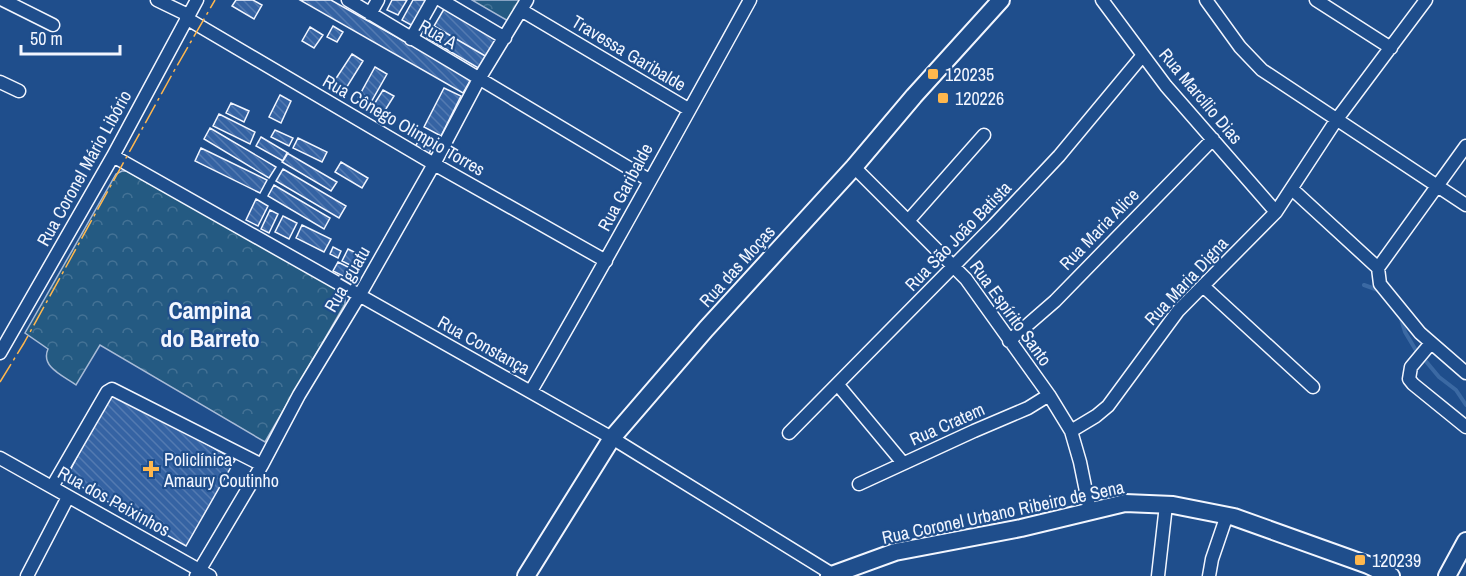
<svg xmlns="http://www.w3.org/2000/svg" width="1466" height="576" viewBox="0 0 1466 576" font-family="'Archivo Narrow',sans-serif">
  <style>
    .park { fill: url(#park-crowns); stroke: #a8bbd7; stroke-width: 1.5 }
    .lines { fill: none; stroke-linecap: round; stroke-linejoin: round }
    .stream { stroke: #3b69a3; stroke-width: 4 }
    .building { fill: url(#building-back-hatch); stroke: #f2f6ff; stroke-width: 1.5 }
    .street-casing { stroke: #f2f6ff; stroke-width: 15 }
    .secondary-casing { stroke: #f2f6ff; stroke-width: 20 }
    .street { stroke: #1f4e8c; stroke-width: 12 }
    .secondary { stroke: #1f4e8c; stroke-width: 16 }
    .power { stroke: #ffb74d; stroke-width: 1.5; stroke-dasharray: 21 4.5 3 4.5; stroke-linecap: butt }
    .poi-dot { fill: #ffb74d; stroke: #1f4e8c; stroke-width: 2 }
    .labels { text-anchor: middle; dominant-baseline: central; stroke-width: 4.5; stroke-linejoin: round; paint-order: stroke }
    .street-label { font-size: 18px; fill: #f2f6ff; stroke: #1f4e8c }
    .poi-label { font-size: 18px; fill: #f2f6ff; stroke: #1f4e8c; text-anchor: start }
    .district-label { font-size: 24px; font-weight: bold; fill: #f2f6ff; stroke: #1f4e8c }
  </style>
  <defs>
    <pattern id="park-crowns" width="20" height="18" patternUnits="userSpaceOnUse" patternTransform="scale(1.5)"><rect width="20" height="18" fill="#245a82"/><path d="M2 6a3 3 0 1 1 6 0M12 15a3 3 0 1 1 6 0" fill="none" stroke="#447295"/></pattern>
    <pattern id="building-back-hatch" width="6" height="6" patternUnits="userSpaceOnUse" patternTransform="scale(1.5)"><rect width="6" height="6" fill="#3563a3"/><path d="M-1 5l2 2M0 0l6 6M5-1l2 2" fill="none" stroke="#537ab1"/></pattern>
  </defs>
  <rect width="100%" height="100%" fill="#1f4e8c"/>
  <!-- park -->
  <path class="park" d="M472,0H521L508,21Z
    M122,171H127L328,284L345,295V304L265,442L100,345L76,385C64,376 40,367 48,349L25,333L116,174Z"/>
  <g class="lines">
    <!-- stream -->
    <path class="stream" d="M1364,285L1378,290
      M1401,319L1405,332L1417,352
      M1424,359L1439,377L1456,390L1466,405"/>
  </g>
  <!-- building -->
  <path class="building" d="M236,0H253L262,5L254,19L232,6Z
    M300,0H331L471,79L463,93Z
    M392,0H407L398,15L387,10Z
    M413,0H428L413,26L402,20Z
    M444,9L497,40L487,57L434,26Z
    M333,26L343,32L337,42L327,37Z
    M434,26L487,57L480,69L427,38Z
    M310,27L323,35L314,48L302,41Z
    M352,54L363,61L345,90L333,83Z
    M375,67L387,74L370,104L358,98Z
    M444,88L461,96L441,136L424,127Z
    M383,90L394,96L384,112L373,106Z
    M280,95L291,101L281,123L269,117Z
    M231,103L249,111L244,122L226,113Z
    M219,114L255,132L250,144L213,126Z
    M210,128L276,167L269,178L204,139Z
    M275,130L293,138L289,146L271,137Z
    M261,137L288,153L283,161L256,146Z
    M298,138L327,152L322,162L293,148Z
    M420,138L433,145L428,156L414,149Z
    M201,148L267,180L260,193L195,161Z
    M287,153L337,182L331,191L282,162Z
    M341,162L368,178L362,188L335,172Z
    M283,169L346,206L339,218L276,181Z
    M274,185L330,218L324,229L268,196Z
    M256,199L268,206L258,226L246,220Z
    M270,210L278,214L269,233L261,229Z
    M283,216L297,223L289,239L275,232Z
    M302,225L331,239L324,252L296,238Z
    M333,247L341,251L338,258L330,254Z
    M348,249L366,258L360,270L342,261Z
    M338,262L358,272L353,281L333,271Z
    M112,390L235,460L186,546L66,478Z"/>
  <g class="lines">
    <defs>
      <path id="street" d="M3,0L53,25
        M157,0L188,15
        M348,0L649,180
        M441,0L505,38
        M1102,0L1166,86L1276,212
        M1206,0L1240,47L1262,70L1466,205
        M1316,0L1391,48
        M521,10L688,109
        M370,14L378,0
        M186,18L434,164L606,261
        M411,39L433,0
        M0,82L19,91
        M113,156L612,438L832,574
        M854,167L966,279L1049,395L1071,431L1080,462L1090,511
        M1292,189L1378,268
        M908,221L984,135
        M1378,268L1466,146
        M1378,268L1380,284L1420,333L1466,373
        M1203,286L1313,387
        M1009,341L1055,301L1213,139
        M1431,343L1411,367L1409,379L1413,384L1466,427
        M0,353L113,156L197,0
        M838,385L903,463
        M531,391C606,262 678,131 750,0
        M1071,431L1096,416L1108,406L1178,311L1276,212L1337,119L1426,0
        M789,433L994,225L1059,156L1143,55
        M0,458L210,576
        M859,484L974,431L1028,408L1049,395
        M52,487L107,392L112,389L262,465
        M27,576L68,497
        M196,576L262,465L299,395L359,296L434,164L479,79L527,0
        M1158,576L1166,505
        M1209,576L1212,559L1227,515"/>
      <path id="secondary" d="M526,576L612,438L706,329L854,167L914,96L1001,0
        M829,576L895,552L1021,528L1125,503L1173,505L1234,517L1368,565L1391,576
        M1447,576L1466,541"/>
    </defs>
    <!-- street casing -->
    <use href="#street" class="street-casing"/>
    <!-- secondary casing -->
    <use href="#secondary" class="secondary-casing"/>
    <!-- street -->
    <use href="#street" class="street"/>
    <!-- secondary -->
    <use href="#secondary" class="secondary"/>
    <!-- power -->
    <path class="power" d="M0,382L24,343L174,71L215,0"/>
  </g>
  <!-- markers -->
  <g class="poi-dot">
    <rect x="927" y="68" width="12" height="12" rx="3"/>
    <rect x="937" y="92" width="12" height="12" rx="3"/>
    <path d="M148 460h6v6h6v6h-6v6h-6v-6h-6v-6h6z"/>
    <rect x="1354" y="554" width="12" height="12" rx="3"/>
  </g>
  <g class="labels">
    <!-- street labels -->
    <g class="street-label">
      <text transform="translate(438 34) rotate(30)">Rua A</text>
      <text transform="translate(629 53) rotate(31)">Travessa Garibalde</text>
      <text transform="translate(1201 96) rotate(50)">Rua Marcílio Dias</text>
      <text transform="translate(404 125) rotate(30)">Rua Cônego Olimpio Torres</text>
      <text transform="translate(84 168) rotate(-61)">Rua Coronel Mário Libório</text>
      <text transform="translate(625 187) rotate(-62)">Rua Garibalde</text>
      <text transform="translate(1099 229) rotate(-46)">Rua Maria Alice</text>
      <text transform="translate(958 236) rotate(-46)">Rua São João Batista</text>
      <text transform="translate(737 266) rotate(-48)">Rua das Moças</text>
      <text transform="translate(347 279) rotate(-60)">Rua Iguatu</text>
      <text transform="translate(1186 281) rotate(-47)">Rua Maria Digna</text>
      <text transform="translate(1011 313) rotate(54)">Rua Espírito Santo</text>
      <text transform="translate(484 345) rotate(29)">Rua Constança</text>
      <text transform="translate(947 424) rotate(-24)">Rua Cratem</text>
      <text transform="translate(114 501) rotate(29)">Rua dos Peixinhos</text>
      <text transform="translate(1003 512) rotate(-12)">Rua Coronel Urbano Ribeiro de Sena</text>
    </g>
    <!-- poi labels -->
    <g class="poi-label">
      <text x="945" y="74">120235</text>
      <text x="955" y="98">120226</text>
      <text x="164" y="459">Policlínica<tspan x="164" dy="21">Amaury Coutinho</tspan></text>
      <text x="1372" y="560">120239</text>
    </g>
    <!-- district labels -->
    <g class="district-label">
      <text x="210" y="310">Campina<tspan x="210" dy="28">do Barreto</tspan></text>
    </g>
  </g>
  <!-- scale -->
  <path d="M21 45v9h99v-9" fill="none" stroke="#f2f6ff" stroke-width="3"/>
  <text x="30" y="45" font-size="18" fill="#f2f6ff" stroke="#1f4e8c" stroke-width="4.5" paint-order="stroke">50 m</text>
</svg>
